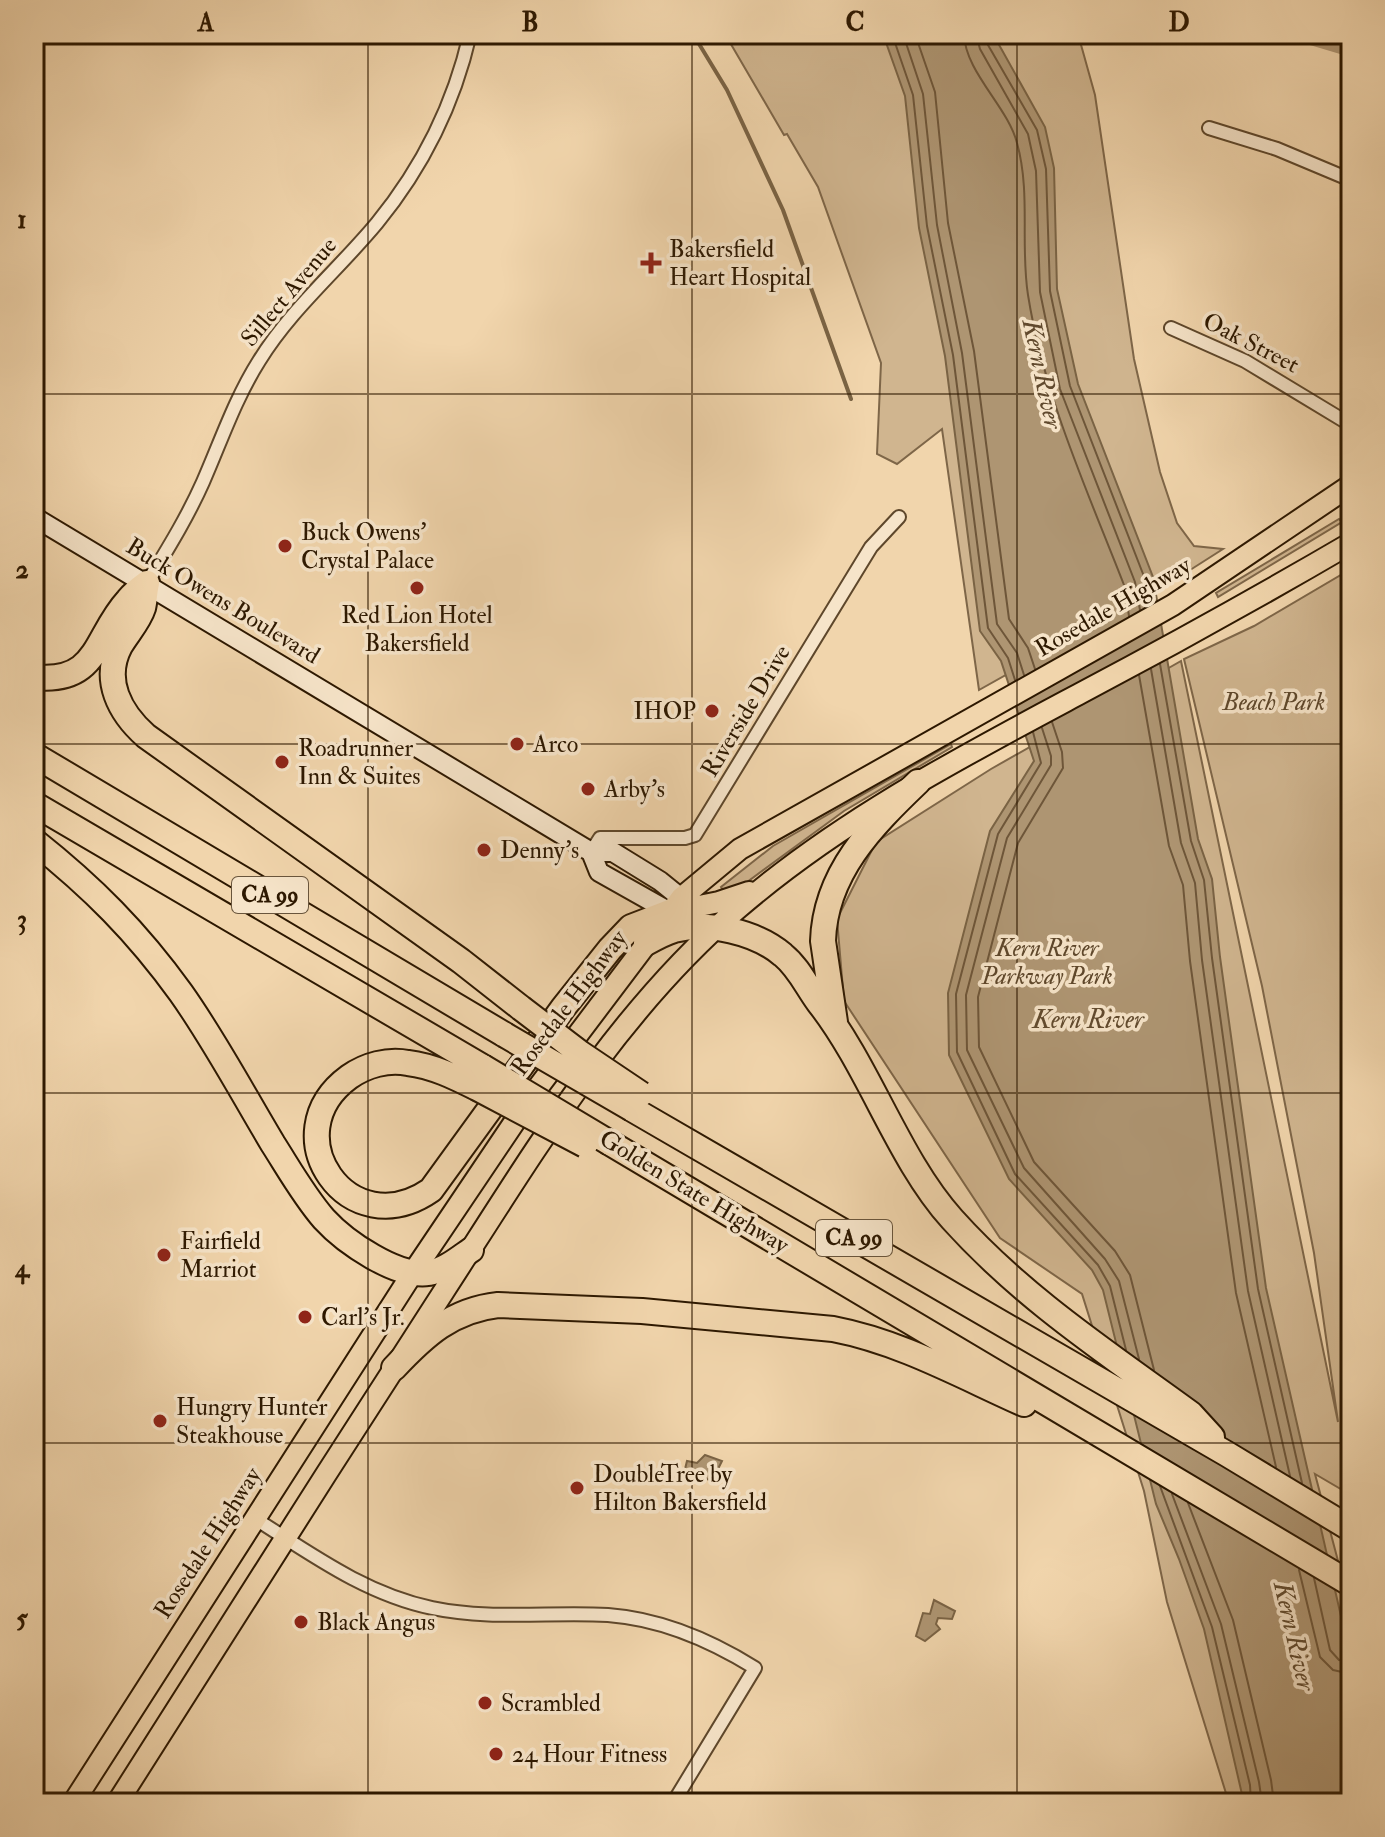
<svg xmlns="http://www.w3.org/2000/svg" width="1385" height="1837" viewBox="0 0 1385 1837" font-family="'IM FELL Double Pica',serif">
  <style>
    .green { fill: #d0b58f; stroke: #7e6648; stroke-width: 2 }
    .water { fill: #ae9572; stroke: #7a6344; stroke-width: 2 }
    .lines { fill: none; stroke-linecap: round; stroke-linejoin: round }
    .shore { stroke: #6e5639; stroke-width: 2 }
    .stream { stroke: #7a6344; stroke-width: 4 }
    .canal { stroke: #ae9572; stroke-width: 12 }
    .street-casing { stroke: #5e472b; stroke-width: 16 }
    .secondary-casing { stroke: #2d1800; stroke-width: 22 }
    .primary-casing { stroke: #2d1800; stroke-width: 24 }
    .highway-casing { stroke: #2d1800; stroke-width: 28 }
    .street { stroke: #f6e4c9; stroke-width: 12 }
    .secondary { stroke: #f6e4c9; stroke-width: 18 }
    .primary { stroke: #f1d5ac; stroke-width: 20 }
    .highway { stroke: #f1d5ac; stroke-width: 24 }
    .highway-bridge-casing { stroke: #2d1800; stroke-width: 28; stroke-linecap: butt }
    .highway-bridge { stroke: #f1d5ac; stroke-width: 24 }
    .grid { fill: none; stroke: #2d1800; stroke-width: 2; stroke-opacity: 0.55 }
    .poi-dot { fill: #8f2418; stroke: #f6e4c9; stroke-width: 3 }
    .labels { text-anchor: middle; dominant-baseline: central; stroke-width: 7; stroke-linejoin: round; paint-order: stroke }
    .shield { fill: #f6e4c9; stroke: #69553c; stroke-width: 2 }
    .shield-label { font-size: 22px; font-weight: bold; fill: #2d1800 }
    .poi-label { font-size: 24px; fill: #2d1800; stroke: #f6e4c9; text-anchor: start }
    .street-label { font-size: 24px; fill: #2d1800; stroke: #f6e4c9 }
    .park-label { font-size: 24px; font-style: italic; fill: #5e472b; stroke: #f6e4c9 }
    .water-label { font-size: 26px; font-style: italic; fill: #614a2e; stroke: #f6e4c9 }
    .neatline { fill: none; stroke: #2d1800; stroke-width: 3 }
    .grid-label { font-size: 26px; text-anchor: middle; font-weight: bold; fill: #2d1800 }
  </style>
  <rect width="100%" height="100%" fill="#f1d5ac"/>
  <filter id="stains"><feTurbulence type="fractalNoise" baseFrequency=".0025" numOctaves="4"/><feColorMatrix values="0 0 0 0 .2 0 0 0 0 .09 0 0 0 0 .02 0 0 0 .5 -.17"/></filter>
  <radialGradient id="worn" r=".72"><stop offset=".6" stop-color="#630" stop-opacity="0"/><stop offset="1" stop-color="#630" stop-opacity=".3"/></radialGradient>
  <!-- green -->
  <path class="green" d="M725,34H1078L1095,95L1134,359L1160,472L1177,523L1194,546L1223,549L1176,579L979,690L942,429L897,464L877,454L881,363L818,187L787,134L784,135Z
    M1339,519L1342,522L1218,597L1216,593Z
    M1351,569V1495L1315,1474L1351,1610V1803H1229L1167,1602L1144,1491L1082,1294L1000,1238L844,1001L837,919L876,842L991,769L1181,661L1338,1422L1314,1253L1262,986L1184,659L1254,626Z
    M951,744L952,747L844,811L743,885L724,892L721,887L773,846Z"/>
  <!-- water -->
  <path class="water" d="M883,34H993L1045,127L1054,168L1057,289L1078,384L1153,577L1198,839L1212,879L1220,957L1266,1288L1351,1660V1803H1244L1204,1629L1179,1559L1156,1504L1103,1290L1092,1270L1009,1179L949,1055L948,993L990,831L1034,761L1001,661L980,631L945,356L919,228L905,96Z
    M705,1455L722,1461L713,1479L710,1480L684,1473L687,1461L697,1463Z
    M934,1600L955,1611L952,1619L938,1618L936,1624L940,1629L925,1641L916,1636L923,1613L930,1614Z"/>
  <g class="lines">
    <!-- shore -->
    <path class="shore" d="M892,34L913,95L927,226L953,355L988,628L1008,658L1015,680
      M903,34L923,94L937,225L962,353L997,624L1017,653L1024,675
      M915,34L935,92L948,223L974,351L1009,619L1028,648L1035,669
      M964,34C965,72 1008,107 1017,143C1031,193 1020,245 1028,295C1044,396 1087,490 1124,585L1129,616
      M976,34L980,49L1028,134L1036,171L1040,292L1060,389L1135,582L1140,610
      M986,34L988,45L1037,130L1046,169L1050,291L1070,386L1145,579L1149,605
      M1160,664L1191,841L1204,880L1212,958L1258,1289L1302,1483
      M1151,669L1181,843L1195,883L1202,960L1248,1291L1290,1476
      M1139,675L1169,846L1183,885L1190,961L1236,1293L1276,1467
      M1052,722L1062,752L1063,768L1018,843L978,997L979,1047L1034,1162L1115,1251L1130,1275L1154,1370
      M1042,728L1051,756V765L1007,838L966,995L967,1050L1024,1168L1105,1259L1119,1281L1139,1359
      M1033,732L1041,763L998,834L956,994L957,1052L1015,1174L1098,1265L1110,1286L1126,1350
      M1160,1486L1212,1627L1250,1785L1251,1803
      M1172,1494L1221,1624L1259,1782L1262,1803
      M1188,1503L1233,1620L1271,1780L1274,1803
      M1299,1570L1320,1657L1333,1670L1351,1674
      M1314,1578L1330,1650L1339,1660L1351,1662"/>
    <!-- stream -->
    <path class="stream" d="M693,34L727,90L783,210L851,399"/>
    <!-- canal -->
    <path class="canal" d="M1294,34L1351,51"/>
    <defs>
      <path id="street" d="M1209,128L1277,149L1351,180
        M1171,328L1245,361L1351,425
        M147,583C167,550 187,518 203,482C221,441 235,399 259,361C291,309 338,270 377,223C422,168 454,104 470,34
        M591,852L600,838H685L695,835L871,547L899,517
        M254,1518C311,1554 365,1594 432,1608C489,1620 550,1612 608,1615C662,1619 710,1640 755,1668L673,1803"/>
      <path id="secondary" d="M34,517L591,852H613L660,881L681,898
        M591,852L599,872L670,912"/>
      <path id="primary" d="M670,912L719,902L749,892
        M73,1803L412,1274L536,1090L681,898L740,849L1173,605L1351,485
        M117,1803C225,1632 334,1461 444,1291C531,1157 614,1015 736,910C840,820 961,757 1081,693C1172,645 1262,595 1351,543"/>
      <path id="highway" d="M147,583C145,591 145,600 143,608C139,621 127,634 120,646C102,680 120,713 146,736L461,961L521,1008
        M34,677C99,684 94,637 128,600C133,594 140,588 147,583
        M34,755L505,1035
        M34,804L483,1067
        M34,841C92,887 137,932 181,993C215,1041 243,1094 273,1144C289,1169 304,1196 324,1219C345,1242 397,1278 429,1273C445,1270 458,1259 471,1250
        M646,943C655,938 664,933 674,930C708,921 756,932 783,955C799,968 807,987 819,1003C870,1068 898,1159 952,1219C1023,1298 1106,1352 1191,1414L1212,1437
        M835,1022L823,941C825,873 872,826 918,782
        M477,1088C455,1077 433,1066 408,1063C388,1059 366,1065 349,1077C271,1134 349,1247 431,1190L563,1008L610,949L631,927L670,912
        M632,1109L1227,1454L1351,1529
        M610,1143L1351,1584
        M394,1368C424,1336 452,1310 498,1305L642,1311L833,1329C901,1342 961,1376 1024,1404"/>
    </defs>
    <!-- street casing -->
    <use href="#street" class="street-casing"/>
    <!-- secondary casing -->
    <use href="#secondary" class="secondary-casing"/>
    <!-- primary casing -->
    <use href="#primary" class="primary-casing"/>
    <!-- highway casing -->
    <use href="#highway" class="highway-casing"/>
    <!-- street -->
    <use href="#street" class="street"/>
    <!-- secondary -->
    <use href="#secondary" class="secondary"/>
    <!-- primary -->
    <use href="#primary" class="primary"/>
    <!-- highway -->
    <use href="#highway" class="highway"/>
    <defs>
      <path id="highway-bridge" d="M521,1008L580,1053L641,1094
        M505,1035L632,1109
        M483,1067L610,1143
        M477,1088L585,1145"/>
    </defs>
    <!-- highway-bridge casing -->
    <use href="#highway-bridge" class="highway-bridge-casing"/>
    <!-- highway-bridge -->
    <use href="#highway-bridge" class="highway-bridge"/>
  </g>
  <!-- grid -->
  <path class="grid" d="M368,34V1803M692,34V1803M1017,34V1803M34,394H1351M34,744H1351M34,1093H1351M34,1443H1351"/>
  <!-- markers -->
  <g class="poi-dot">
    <path d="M647 251h8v8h8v8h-8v8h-8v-8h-8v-8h8z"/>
    <circle cx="285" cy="546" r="8"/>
    <circle cx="417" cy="588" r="8"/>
    <circle cx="712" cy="711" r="8"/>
    <circle cx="517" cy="744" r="8"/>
    <circle cx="282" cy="762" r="8"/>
    <circle cx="588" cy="789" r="8"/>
    <circle cx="484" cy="850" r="8"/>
    <circle cx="164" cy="1255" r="8"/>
    <circle cx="305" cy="1317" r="8"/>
    <circle cx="160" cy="1421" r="8"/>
    <circle cx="577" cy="1488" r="8"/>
    <circle cx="301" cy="1622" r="8"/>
    <circle cx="485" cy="1703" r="8"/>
    <circle cx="496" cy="1754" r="8"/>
  </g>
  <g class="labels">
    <!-- shield labels -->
    <g class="shield">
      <rect x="232" y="877" width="76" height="36" rx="6"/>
      <rect x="816" y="1220" width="76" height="36" rx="6"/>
    </g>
    <g class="shield-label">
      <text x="270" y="895">CA 99</text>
      <text x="854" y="1238">CA 99</text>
    </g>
    <!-- poi labels -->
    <g class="poi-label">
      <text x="669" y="249">Bakersfield<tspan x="669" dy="28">Heart Hospital</tspan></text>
      <text x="301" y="532">Buck Owens'<tspan x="301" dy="28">Crystal Palace</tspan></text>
      <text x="417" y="615" text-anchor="middle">Red Lion Hotel<tspan x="417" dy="28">Bakersfield</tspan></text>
      <text x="696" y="711" text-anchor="end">IHOP</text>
      <text x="533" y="744">Arco</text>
      <text x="298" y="748">Roadrunner<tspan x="298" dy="28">Inn &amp; Suites</tspan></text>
      <text x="604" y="789">Arby's</text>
      <text x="500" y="850">Denny's</text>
      <text x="180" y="1241">Fairfield<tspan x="180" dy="28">Marriot</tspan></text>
      <text x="321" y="1317">Carl's Jr.</text>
      <text x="176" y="1407">Hungry Hunter<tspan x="176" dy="28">Steakhouse</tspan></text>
      <text x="593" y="1474">DoubleTree by<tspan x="593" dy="28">Hilton Bakersfield</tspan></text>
      <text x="317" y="1622">Black Angus</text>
      <text x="501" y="1703">Scrambled</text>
      <text x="512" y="1754">24 Hour Fitness</text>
    </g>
    <!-- street labels -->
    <g class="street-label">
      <text transform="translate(289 292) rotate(-50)">Sillect Avenue</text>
      <text transform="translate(1251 343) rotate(27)">Oak Street</text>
      <text transform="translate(223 601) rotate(31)">Buck Owens Boulevard</text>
      <text transform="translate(1113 607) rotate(-30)">Rosedale Highway</text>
      <text transform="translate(746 711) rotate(-59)">Riverside Drive</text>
      <text transform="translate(569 1003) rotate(-53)">Rosedale Highway</text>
      <text transform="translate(694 1192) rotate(31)">Golden State Highway</text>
      <text transform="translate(208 1543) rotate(-57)">Rosedale Highway</text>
    </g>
    <!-- park labels -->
    <g class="park-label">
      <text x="1274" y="702">Beach Park</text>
      <text x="1047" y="948">Kern River<tspan x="1047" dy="28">Parkway Park</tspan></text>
    </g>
    <!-- water labels -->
    <g class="water-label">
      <text transform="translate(1042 374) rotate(78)">Kern River</text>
      <text x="1088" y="1020">Kern River</text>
      <text transform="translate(1294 1636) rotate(77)">Kern River</text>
    </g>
  </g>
  <!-- margin -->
  <rect width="1385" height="1837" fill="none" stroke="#f1d5ac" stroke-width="88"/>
  <rect x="44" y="44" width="1297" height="1749" class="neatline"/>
  <g class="grid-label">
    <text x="206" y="31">A</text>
    <text x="530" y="31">B</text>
    <text x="855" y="31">C</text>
    <text x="1179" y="31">D</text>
    <text x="22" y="228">1</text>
    <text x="22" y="578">2</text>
    <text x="22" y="928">3</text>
    <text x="22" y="1277">4</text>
    <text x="22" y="1627">5</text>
  </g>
  <rect width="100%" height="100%" filter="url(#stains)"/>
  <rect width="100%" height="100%" fill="url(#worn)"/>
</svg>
